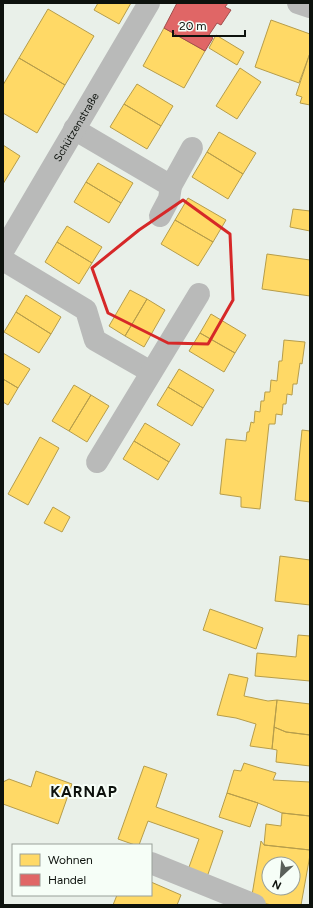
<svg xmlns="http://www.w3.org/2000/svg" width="313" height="908" viewBox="0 0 313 908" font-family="Figtree,sans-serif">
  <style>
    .homes { fill: #ffd966; stroke: #b69d4b; fill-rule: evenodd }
    .shops { fill: #e06666; stroke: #a14d4b }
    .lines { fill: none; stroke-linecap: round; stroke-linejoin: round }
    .minor { stroke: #b9bab9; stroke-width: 22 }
    .marked { fill: none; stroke: #d62828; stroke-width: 3; stroke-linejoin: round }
    .labels { text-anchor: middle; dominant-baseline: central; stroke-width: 4; stroke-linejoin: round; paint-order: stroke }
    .street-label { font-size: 11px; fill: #0d120d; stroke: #f6fef7 }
    .district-label { font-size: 15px; font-weight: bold; letter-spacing: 1px; fill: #0d120d; stroke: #f6fef7 }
  </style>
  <rect width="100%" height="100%" fill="#e9f0e9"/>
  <!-- homes -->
  <path class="homes" d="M98,3H131L119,24L94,10Z
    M48,9L94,36L65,85L19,58Z
    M271,20L310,34V53L299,83L255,67Z
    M164,28L205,51L184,88L143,66Z
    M216,35L244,52L237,65L209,48Z
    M310,53V105L300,103L302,97L296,95Z
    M19,58L65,85L37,133L3,113V85Z
    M240,68L261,82L237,119L216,106Z
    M137,84L173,106L161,126L124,104Z
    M124,104L161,126L147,149L110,127Z
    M219,132L256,153L243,174L207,152Z
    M3,145L20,156L3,184Z
    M207,152L243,174L228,199L192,177Z
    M98,163L133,183L121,203L86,182Z
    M86,182L121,203L109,223L74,202Z
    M188,198L226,220L213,242L175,220Z
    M293,209L310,211V231L290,227Z
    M175,220L213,242L198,266L161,244Z
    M67,226L102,247L92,263L57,242Z
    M57,242L92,263L79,284L45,262Z
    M267,254L310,260V296L262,289Z
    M130,290L147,299L125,336L109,326Z
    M26,295L61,317L51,334L16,312Z
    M147,299L165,310L144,347L125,336Z
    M16,312L51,334L39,353L4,332Z
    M211,314L246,335L235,353L200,333Z
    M200,333L235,353L224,372L189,351Z
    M284,340L305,342L302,364L300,363L297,384H293L292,395L287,394L286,404H283L282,415L276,414L275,424H269L260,509L241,507V497L220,494L226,439L246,441L247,432H249L251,422L254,423L255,411L260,412L261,401H264L265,392H270L271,380L277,381L279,361H282Z
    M3,353L30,369L18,388L3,379Z
    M179,369L214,390L203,408L168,387Z
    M3,379L18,388L8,405L3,402Z
    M74,385L91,395L69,431L52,421Z
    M168,387L203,408L192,426L157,405Z
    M91,395L109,406L87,442L69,431Z
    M145,423L180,444L169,462L134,441Z
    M302,430L310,431V502L295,500Z
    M40,437L59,448L28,505L8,494Z
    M134,441L169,462L158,480L123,459Z
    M53,507L70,517L62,532L44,523Z
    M280,556L310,560V605L275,601Z
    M210,609L263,628L256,649L203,630Z
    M298,635L310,636V681L255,676L257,653L296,657Z
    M229,674L248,678L244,696L268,701L277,700L272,749L250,746L256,724L236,718L217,715Z
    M277,700L310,704V735L286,732L274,727Z
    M274,727L286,732L310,735V766L276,762L277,750L272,749Z
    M244,763L276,773L273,780L310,782V816L282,813L258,803L227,793L234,770L241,771Z
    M144,766L167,774L156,807L223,831L207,877L188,870L199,839L148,821L139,845H135L118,839Z
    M36,771L72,784L58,824L3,804V782L9,779L31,787Z
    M227,793L258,803L250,827L219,817Z
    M282,813L310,816V850L264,845L266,824L281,826Z
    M261,841L264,845L310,850V855L301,905H272L251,901ZM269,864H293V888H269Z
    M151,882L181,895L177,905H113L117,895H151Z"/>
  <!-- shops -->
  <path class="shops" d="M177,3H228L225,7L231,10L221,25L217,23L209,35L213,38L205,51L164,28Z"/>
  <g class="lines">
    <!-- minor -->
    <g class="minor">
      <path d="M298,3L310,7"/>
      <path d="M74,129L171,186"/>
      <path d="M160,216L169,199L171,186L192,148"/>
      <path id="s1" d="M3,251L149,3"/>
      <path d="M3,260L86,310L95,340L151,372"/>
      <path d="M97,462L199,294"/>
      <path d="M151,863L255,905"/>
    </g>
  </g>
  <!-- marked area -->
  <path class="marked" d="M183,200L230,234L233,300L208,344L168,343L108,313L92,268L139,230Z"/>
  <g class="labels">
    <!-- street labels -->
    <g class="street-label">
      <text stroke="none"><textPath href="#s1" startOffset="144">Schützenstraße</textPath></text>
    </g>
    <!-- district labels -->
    <g class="district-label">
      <text x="84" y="792">KARNAP</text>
    </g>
  </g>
  <!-- border -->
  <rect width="313" height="908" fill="none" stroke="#0d120d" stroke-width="8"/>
  <!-- legend -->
  <rect x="12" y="844" width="140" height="52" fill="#f6fef7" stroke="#99a099"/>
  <rect x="20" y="854" width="20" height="12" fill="#ffd966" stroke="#99a099"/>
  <text x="48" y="864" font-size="12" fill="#0d120d">Wohnen</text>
  <rect x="20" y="874" width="20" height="12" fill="#e06666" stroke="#99a099"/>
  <text x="48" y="884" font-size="12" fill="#0d120d">Handel</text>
  <!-- north arrow -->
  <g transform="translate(281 876) rotate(206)"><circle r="19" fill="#f6fef7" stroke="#99a099"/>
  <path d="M0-3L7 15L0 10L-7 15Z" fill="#5a605a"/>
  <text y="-6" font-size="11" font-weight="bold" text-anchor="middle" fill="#0d120d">N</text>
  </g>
  <!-- scale -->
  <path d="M173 30v6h72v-6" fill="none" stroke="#0d120d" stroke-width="2"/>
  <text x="179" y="30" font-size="12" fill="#0d120d" stroke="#f6fef7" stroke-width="3" paint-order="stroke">20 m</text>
</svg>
